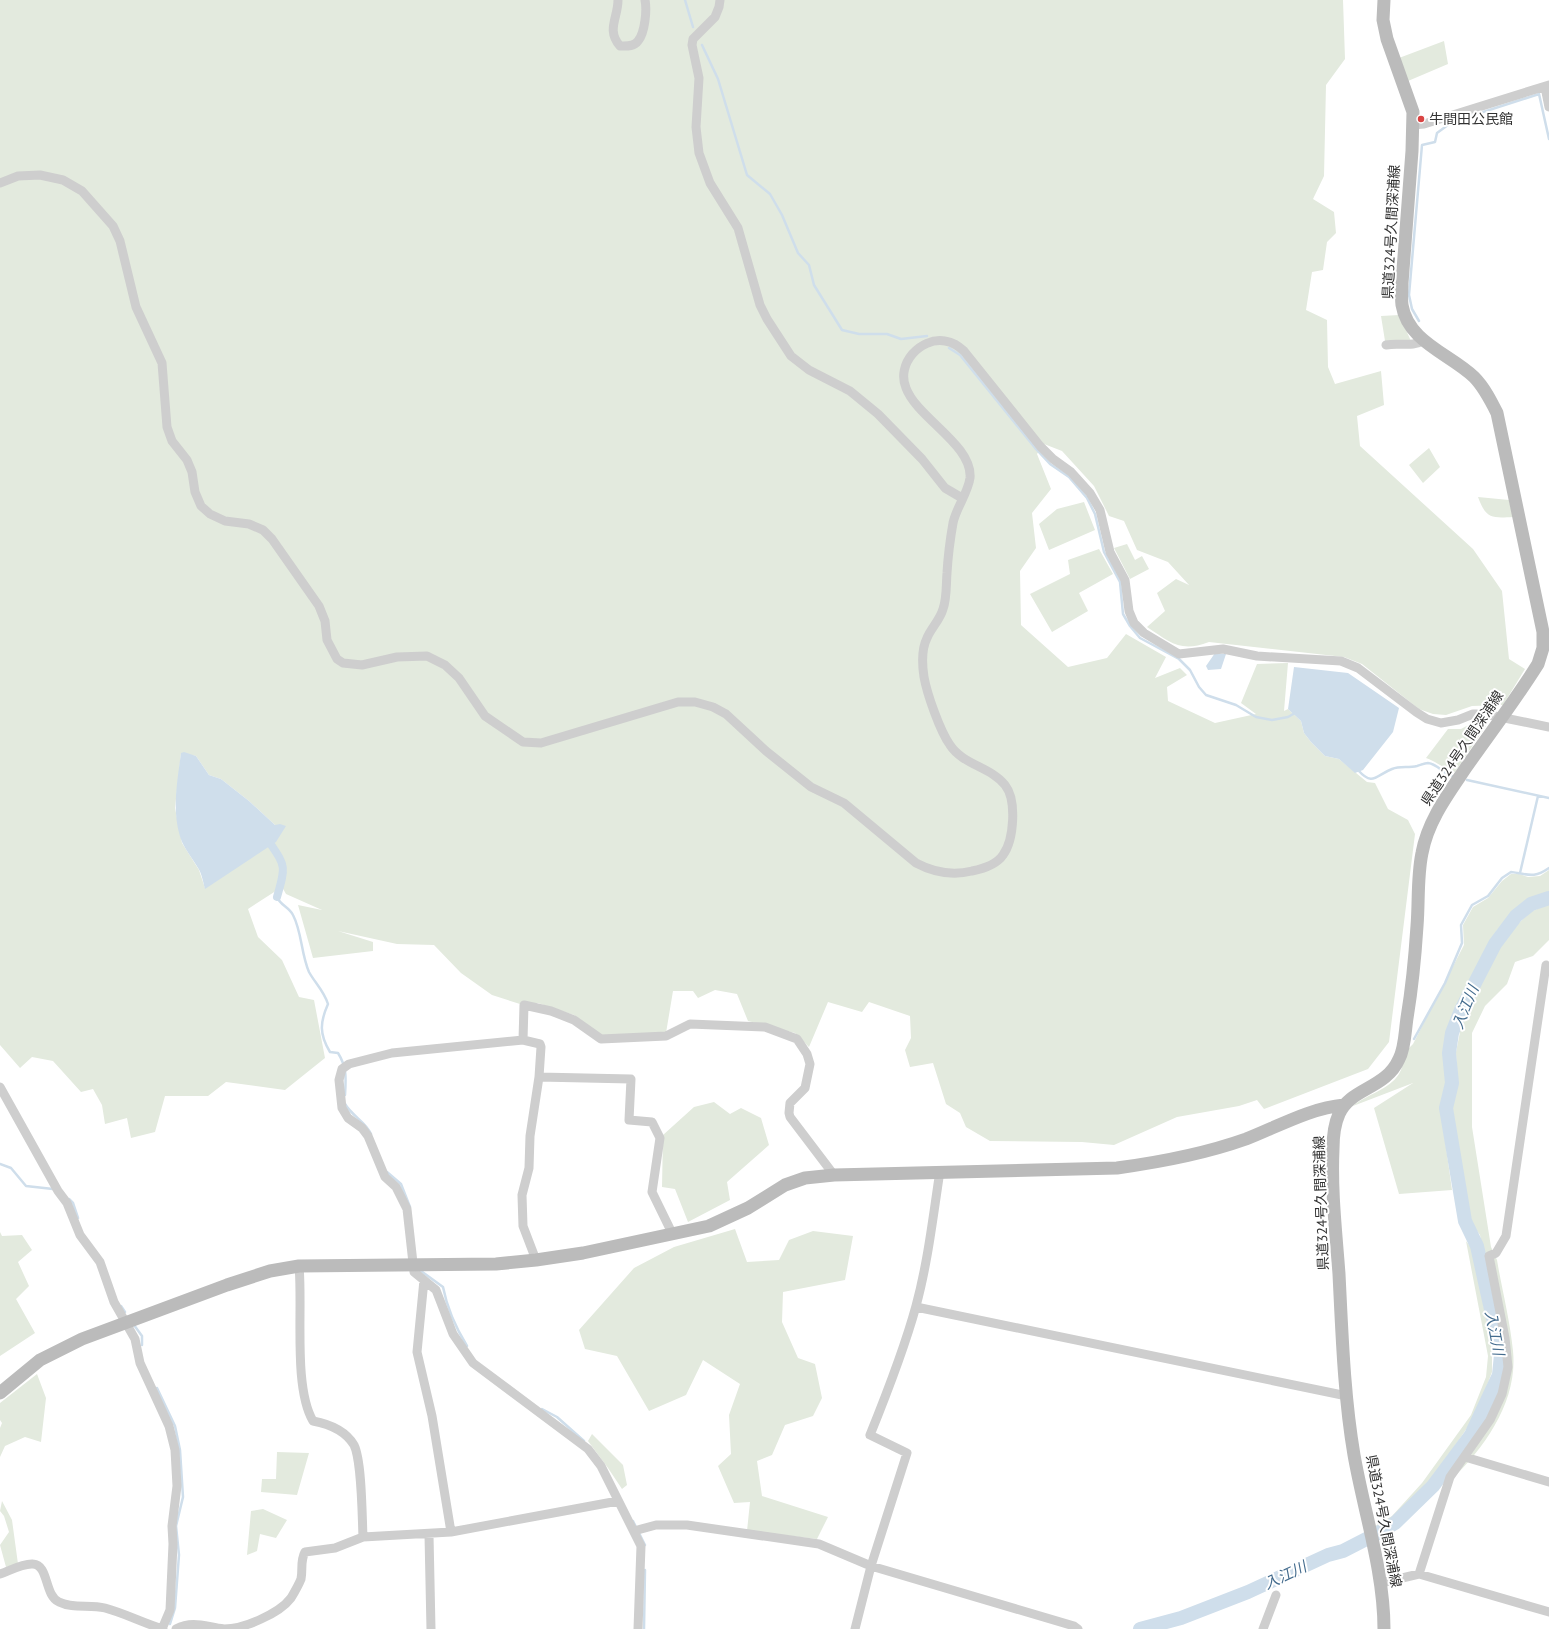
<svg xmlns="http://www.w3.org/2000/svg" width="1549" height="1629" viewBox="0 0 1549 1629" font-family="'PT Sans','Noto Sans JP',sans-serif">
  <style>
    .green { fill: #e3eade; fill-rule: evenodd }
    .water { fill: #cfdeeb }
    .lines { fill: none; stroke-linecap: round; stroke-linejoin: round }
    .stream { stroke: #cfdeeb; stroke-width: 2.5 }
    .canal { stroke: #cfdeeb; stroke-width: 8 }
    .river { stroke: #cfdeeb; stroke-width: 14 }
    .street { stroke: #cecece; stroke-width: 9 }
    .secondary { stroke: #bbb; stroke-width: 13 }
    .poi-dot { fill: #d94443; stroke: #fff; stroke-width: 1.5 }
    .labels { text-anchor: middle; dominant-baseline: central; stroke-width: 4; stroke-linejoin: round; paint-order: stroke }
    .poi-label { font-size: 14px; fill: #313131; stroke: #fff; text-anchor: start }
    .street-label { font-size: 14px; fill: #313131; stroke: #fff }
    .water-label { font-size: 15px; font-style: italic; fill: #446c8e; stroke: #fff }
  </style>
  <rect width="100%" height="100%" fill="#fff"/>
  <!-- green -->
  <path class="green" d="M0,0H1343L1345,59L1326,85L1324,176L1313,199L1334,212L1336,233L1327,242L1323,270L1312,272L1306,310L1327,320L1328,367L1335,384L1381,371L1384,405L1357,416L1360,446L1473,549L1502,591L1509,659L1525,669L1503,705L1472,706L1446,715L1433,714L1419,709L1362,664L1344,657L1209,642C1180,653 1170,642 1147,627L1165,611L1157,593L1176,579L1189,585L1168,562L1137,550L1124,521L1109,516L1094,486L1062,451L1044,444L1037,454L1051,489L1032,513L1036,548L1020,571L1021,625L1068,667L1107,658L1126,634L1166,657L1155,678L1180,668L1187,675L1167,687L1168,701L1215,723L1256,714L1241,703L1257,664L1288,663L1284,711L1288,709L1301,721L1304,733L1311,742L1325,756L1339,759L1367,782L1375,783L1388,809L1408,820L1415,834L1389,1042L1368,1069L1264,1109L1257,1100L1239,1106L1177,1117L1114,1145L1082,1142L990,1141L966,1127L960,1113L946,1104L933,1063L910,1067L905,1050L911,1038L910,1016L869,1002L862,1012L828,1002L809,1047L795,1033L748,1021L737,994L715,990L698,998L693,991H673L666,1033L602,1036L574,1015L538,1003L520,1004L492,995L461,973L434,945L397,944L338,931L373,942V951L313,958L298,905L322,910L286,894L282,887L248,909L258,937L282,960L299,997L314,1000L325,1058L285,1090L226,1082L208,1096H165L155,1132L131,1138L127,1118L105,1124L102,1105L93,1089L81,1092L53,1061L32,1057L20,1068L0,1045ZM181,753L196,756L209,775L221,779L249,801L275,825L205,888L199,870L182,843L175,808Z
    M1444,41L1448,64L1408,81L1399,58Z
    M1399,315L1411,341H1385L1381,316Z
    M1429,448L1440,467L1423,483L1409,465Z
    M1478,497L1509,500L1513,517C1492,518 1486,519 1478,497Z
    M1084,502L1095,530L1049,550L1039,524L1057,509Z
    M1127,544L1135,560L1142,556L1149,569L1130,579L1114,548Z
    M1099,549L1113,574L1079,593L1088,611L1052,632L1030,594L1070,574L1068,560Z
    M1476,721L1486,726L1455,772C1444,769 1437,762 1426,758L1448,729H1461Z
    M1549,870V894L1525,904L1497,930L1445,1037L1448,1070L1442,1102L1444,1133L1452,1190L1399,1194L1374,1108L1413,1083L1353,1106C1367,1094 1389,1090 1399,1074C1405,1064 1403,1052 1413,1044L1464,945L1463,925L1473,907L1488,898L1502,881L1511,874H1519L1528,877L1540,876Z
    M1549,904V940L1533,956L1515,962L1507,984L1485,1006L1472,1033V1127L1491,1247L1497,1260C1502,1290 1510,1320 1513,1351C1518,1400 1486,1446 1452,1479L1484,1421L1501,1377L1503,1355L1480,1235L1467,1217L1452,1136L1450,1100L1457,1086L1456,1052L1461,1027L1472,999L1502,940L1530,912Z
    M714,1102L730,1114L741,1108L761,1118L769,1145L727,1182L730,1200L688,1222L675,1189L662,1187L663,1135L694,1107Z
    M735,1229L747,1262L779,1260L789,1240L813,1231L853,1236L845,1280L783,1292L782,1322L798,1358L815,1364L822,1398L813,1416L785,1425L772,1455L757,1461L762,1496L828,1517L817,1539L747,1531L750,1502L734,1503L718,1466L731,1454L729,1415L740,1384L703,1360L686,1395L649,1411L617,1356L585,1349L579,1330L634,1268L674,1247Z
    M0,1232L2,1236L22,1235L32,1250L18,1262L29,1286L16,1299L35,1333L0,1356Z
    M1466,1241L1473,1250L1492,1350V1372L1476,1415L1430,1482L1394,1520L1373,1527L1392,1516L1422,1483L1471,1415L1486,1377L1488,1356Z
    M37,1374L46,1398L41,1442L25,1437L5,1446L0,1457V1428L2,1423L0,1420V1403Z
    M592,1434L623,1465L627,1485L622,1489L608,1468L588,1441Z
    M277,1452L309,1453L297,1495L261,1492L262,1479H276Z
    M2,1501L12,1520L18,1564L6,1567L0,1545L9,1532L4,1516L0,1511Z
    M263,1509L287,1520L276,1538L260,1534L257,1551L247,1555L251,1511Z"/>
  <!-- water -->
  <path class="water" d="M1215,653L1226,654L1221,669L1208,670L1206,666Z
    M1294,667L1348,673L1399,708L1393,732L1363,770L1355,773L1339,759L1325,756L1311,742L1304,733L1301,721L1288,709Z
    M184,752L196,756L209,775L221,779L249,801L275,825L280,824L286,826L276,842L205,889C203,882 202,874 198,868C193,859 186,851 182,842C171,813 177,783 181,753Z"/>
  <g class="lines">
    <!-- stream -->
    <path class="stream" d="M685,0L693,27
      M702,45L718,79L747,175L770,194L782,215L798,253L809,265L814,285L842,330L859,334H887L901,339L927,336
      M1419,321L1412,309L1409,295L1422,145L1435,142L1437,133L1452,122L1539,94L1549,139
      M949,348L960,355L1036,449L1050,464L1069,477L1087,498L1095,514L1104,552L1120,582L1123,614L1130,626L1140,638L1179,659L1190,670L1199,687L1206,695L1236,705L1256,717L1272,720L1288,717L1295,713
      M1358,770C1373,787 1376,775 1392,769C1400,766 1408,768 1417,766C1421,765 1424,763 1428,763C1438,764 1443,774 1452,776
      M1467,780L1549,798
      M1520,873L1538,796
      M277,897C280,905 289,907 293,915C302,932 301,954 309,972C315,983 324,991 328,1004C320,1022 319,1034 330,1052L338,1053C347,1067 346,1079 345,1095
      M1414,1039L1445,983L1462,943L1461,925L1472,905L1488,896L1502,878L1511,872C1528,874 1533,879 1549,868
      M345,1104C352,1116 366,1122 371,1134
      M0,1164L11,1168L26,1186L53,1189
      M387,1172L401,1184L410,1207
      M69,1199L73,1203L78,1218
      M421,1271L443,1287C447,1308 456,1328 467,1346
      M121,1306L125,1312
      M134,1325L142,1336V1345
      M157,1388L175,1426L180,1450L183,1497L176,1526L179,1555L175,1608L170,1624
      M542,1409L557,1417L584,1441
      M633,1521L645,1545
      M644,1629L645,1570"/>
    <!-- canal -->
    <path class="canal" d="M266,837C285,866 287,863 277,897"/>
    <!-- river -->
    <path class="river" d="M1140,1629L1181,1618L1248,1592L1328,1555L1343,1551L1378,1533L1395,1523L1433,1486L1471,1435L1499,1375L1501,1355L1477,1246L1465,1221L1446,1108L1452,1083L1449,1053L1452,1033L1461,1010L1495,944L1516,916L1531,904L1549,898"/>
    <!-- street -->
    <path class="street" d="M618,0C618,18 606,30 620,46C626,46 634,47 638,41C645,33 647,10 645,0
      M720,0L719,7L715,17L693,39L692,45L699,78L696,127L699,153L710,183L738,228L760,305L767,319L791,356L809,370L850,391L878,414L922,459L945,488L962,498
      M1545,87L1549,107
      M1413,125L1424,124L1549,85
      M0,183L18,176L40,175L63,180L82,191L113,226L120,241L136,307L162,363L167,427L172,441L187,460L192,472L195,492L201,506L210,514L225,521L249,524L263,530L272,539L319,606L325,621L327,640L337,659L343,663L362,665L397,657L427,656L445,665L459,678L485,716L523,742L541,743L678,702H695L713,707L726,714L766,751L811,787L844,803L916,863C933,872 952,876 972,871C982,869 997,864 1003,855C1014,840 1017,800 1005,785C991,767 963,765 950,745C940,731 927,694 924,677C922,664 921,650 927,638C931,628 940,620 943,609C947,598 946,585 947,573C948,556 950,540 953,523C956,508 968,493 970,478C973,445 917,418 906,388C896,364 920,337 945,341C953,342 958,346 964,351L1040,446L1053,459L1071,472L1090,493L1100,510L1110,552L1125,580L1129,611L1134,623L1144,633L1179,654L1223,649L1257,656L1341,661L1358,668L1416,712L1427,719L1441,723L1458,720L1473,714H1485L1549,727
      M1386,345C1400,342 1412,348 1424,340
      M523,1040L392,1053L349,1064L342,1069L339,1080L342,1108L348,1118L362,1128L368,1136L385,1177L396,1187L407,1209L414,1272L436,1290L453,1334L473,1363L588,1449L601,1466L641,1546L638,1629
      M539,1077L631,1079L629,1120L652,1122L660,1138L652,1192L673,1235
      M0,1087L58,1191L67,1203L80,1235L100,1262L114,1302L135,1339L140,1363L169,1426L175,1450L177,1486L172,1526L173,1544L170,1610L162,1629
      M536,1260L523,1226L522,1195L529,1168L530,1136L539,1077L541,1047L540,1044L523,1040L524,1005L551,1011L574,1020L601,1039L666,1036L690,1024L765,1027L797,1039L807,1054L810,1064L805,1088L790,1103L789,1113L790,1117L834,1175
      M299,1266C303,1308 293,1387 313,1421C329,1424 345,1430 354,1445C362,1461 362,1516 363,1537
      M424,1280L417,1352L432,1416L451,1532
      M916,1307L1347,1396
      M1465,1457L1549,1482
      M634,1531L656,1525H687L819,1544L871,1566L1074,1626L1078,1629
      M429,1535L431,1629
      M0,1574C9,1571 23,1563 33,1564C49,1565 44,1595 59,1602C73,1609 90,1604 105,1608C124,1613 143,1623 163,1629
      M1419,1574L1450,1477L1490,1420L1502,1394L1508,1367L1505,1338L1489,1256L1496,1253L1506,1236L1546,965
      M1381,1583L1419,1574L1549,1612
      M176,1629C193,1620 206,1627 224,1629C243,1629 279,1614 291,1598C294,1593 299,1584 301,1579C303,1569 300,1561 305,1552L335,1548L363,1537L451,1532L618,1501
      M855,1629L871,1566L907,1453L870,1435C887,1393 904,1350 916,1306C928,1262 933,1216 940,1171
      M1263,1629L1276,1595"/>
    <!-- secondary -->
    <path class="secondary" d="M0,1393L40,1360L82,1339L227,1285L270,1271L299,1266L496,1264L536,1260L583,1253L709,1226L748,1208L785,1185L805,1178L834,1175L1117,1168C1161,1162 1204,1154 1246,1139C1277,1127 1310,1108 1344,1105
      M1384,1629C1384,1571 1364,1512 1354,1455C1344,1396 1342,1334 1339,1274C1336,1233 1331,1191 1333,1149C1333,1138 1334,1125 1339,1114C1350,1088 1386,1089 1399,1059C1405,1048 1405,1031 1407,1018C1412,988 1415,957 1417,926C1419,902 1417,877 1422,853C1428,820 1449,793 1467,766C1491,732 1516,699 1538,664L1543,648V632L1497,413C1491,401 1484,387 1474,377C1450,354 1408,342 1402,305C1401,298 1402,290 1402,283L1412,151L1413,112L1387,39L1383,20L1384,0"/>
  </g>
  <!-- markers -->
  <circle class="poi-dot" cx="1421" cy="119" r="4"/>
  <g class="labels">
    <!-- poi labels -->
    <g class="poi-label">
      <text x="1429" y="119">牛間田公民館</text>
    </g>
    <!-- street labels -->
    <g class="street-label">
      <text transform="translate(1391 232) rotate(-87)">県道324号久間深浦線</text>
      <text transform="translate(1462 748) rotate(-56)">県道324号久間深浦線</text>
      <text transform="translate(1321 1203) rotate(-92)">県道324号久間深浦線</text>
      <text transform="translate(1384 1521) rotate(79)">県道324号久間深浦線</text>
    </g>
    <!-- water labels -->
    <g class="water-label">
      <text transform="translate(1465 1007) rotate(-68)">入江川</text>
      <text transform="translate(1495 1333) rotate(79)">入江川</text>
      <text transform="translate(1285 1575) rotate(-25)">入江川</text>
    </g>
  </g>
</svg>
